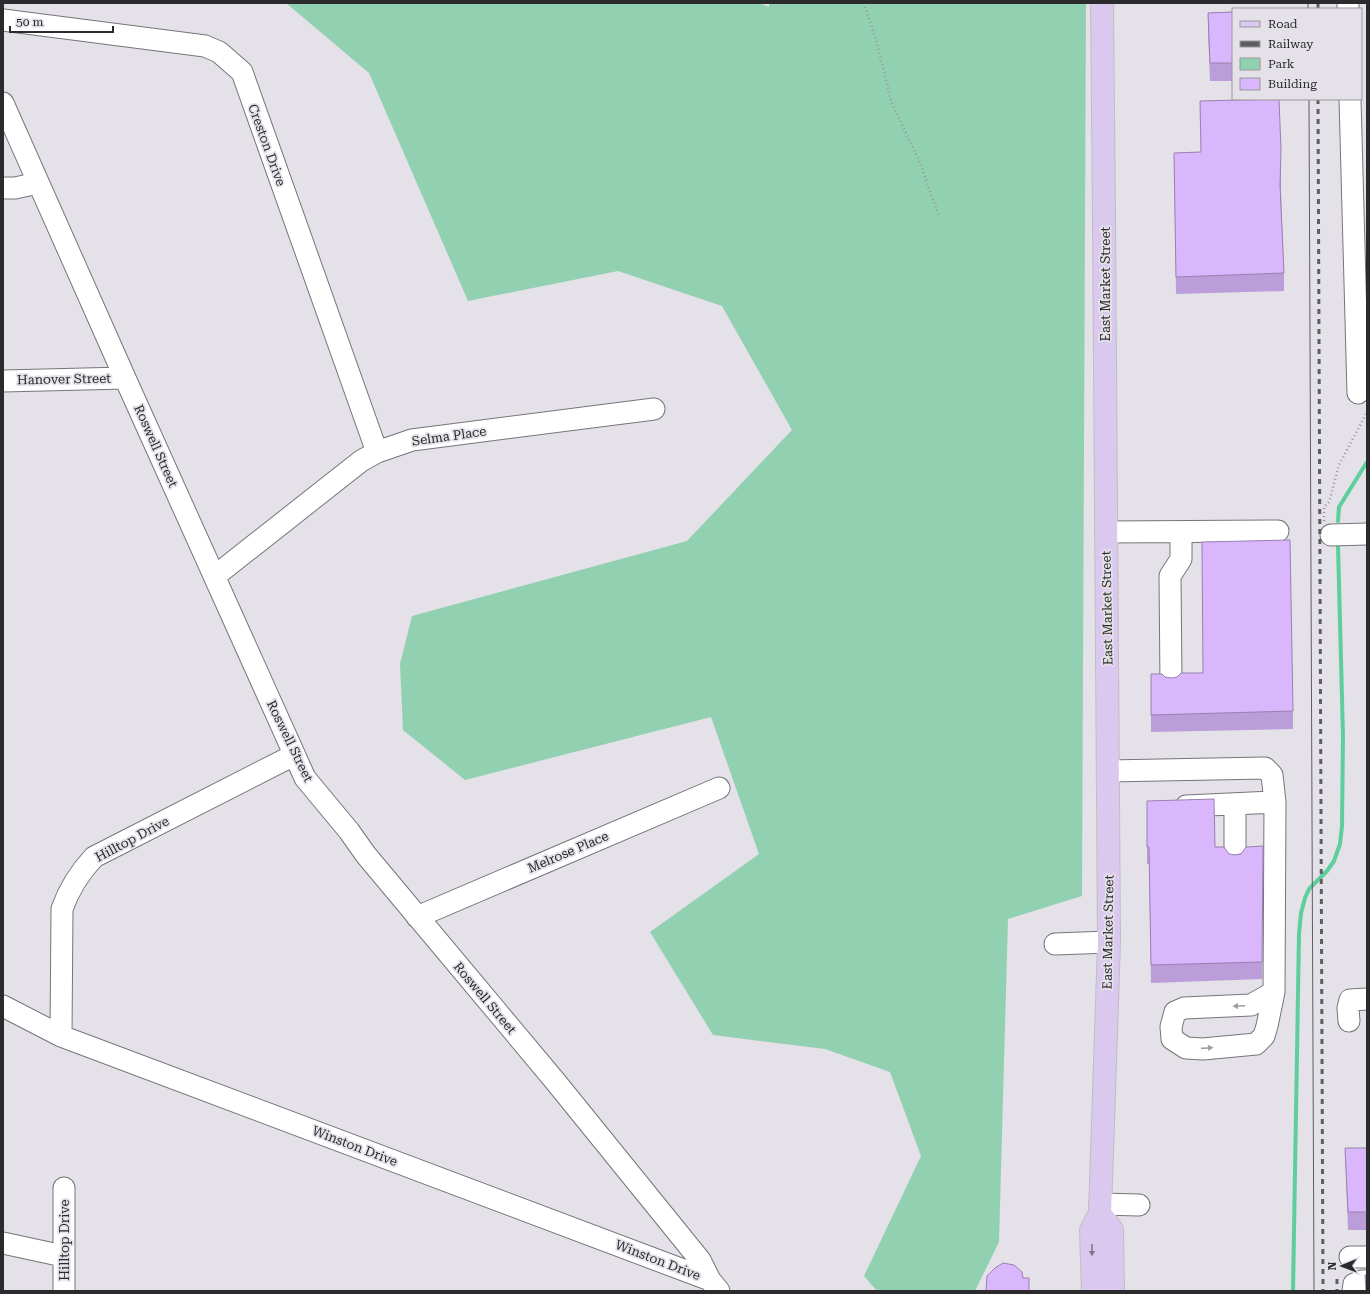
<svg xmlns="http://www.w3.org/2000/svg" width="1370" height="1294" viewBox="0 0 1370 1294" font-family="'Roboto Serif',serif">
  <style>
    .green { fill: #92d0b2 }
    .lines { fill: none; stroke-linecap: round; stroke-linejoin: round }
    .stream { stroke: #5ece9d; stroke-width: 4 }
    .minor-casing { stroke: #77747a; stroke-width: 23 }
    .major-casing { stroke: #bfbfc0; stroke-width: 24 }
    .path { stroke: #99979c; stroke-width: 2.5; stroke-dasharray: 1 3; stroke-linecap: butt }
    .minor { stroke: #fff; stroke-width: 21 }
    .major { stroke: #dbc8ee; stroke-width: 22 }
    .tram { stroke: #5e5d61; stroke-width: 1 }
    .rail { stroke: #5e5d61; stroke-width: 3; stroke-dasharray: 5 5; stroke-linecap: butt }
    .wall { fill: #bb9dd9 }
    .building { fill: #dab7fc; stroke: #9980b0 }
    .oneway { fill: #a09fa0 }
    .oneway2 { fill: #83798e }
    .labels { text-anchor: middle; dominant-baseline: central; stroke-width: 3.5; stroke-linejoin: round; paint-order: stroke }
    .street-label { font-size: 13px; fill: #2b2a2d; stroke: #e4e1e8 }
  </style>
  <rect width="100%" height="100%" fill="#e4e1e8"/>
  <!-- green -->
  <path class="green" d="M286,3H759L769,7V3H1086L1082,896L1008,919L999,1242L975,1291H877L864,1276L921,1156L890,1072L825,1049L713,1035L650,932L759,854L711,717L465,780L403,730L400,664L412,616L687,541L792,430L722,306L618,271L468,301L369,73Z"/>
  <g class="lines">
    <!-- stream -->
    <path class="stream" d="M1338,521L1339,507L1367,462
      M1293,1291L1299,934L1301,913L1305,898L1309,889L1327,871L1334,861L1340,844L1342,826L1343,736L1338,546"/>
    <defs>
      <path id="minor" d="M1348,3V9
        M3,20L205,46L219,52L242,72L377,452
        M1350,99L1358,393
        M3,103L125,378L305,778L349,831L366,855L555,1081L700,1260L710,1280L719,1291
        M3,188H15L38,183
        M3,381L125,378
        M1106,532L1278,531
        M1331,535L1367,534
        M215,576L361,461L377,452L412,440L654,409
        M1171,684L1170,576L1181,559V532
        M1108,771L1265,768L1272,775L1275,802L1274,992L1267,1026L1264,1036L1256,1044L1203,1049L1186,1048L1172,1039L1171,1027L1175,1012L1184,1008L1251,1005L1274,992
        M1235,804V861
        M1186,806L1275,802
        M417,917L719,788
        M1055,944L1109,942
        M3,1006L61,1036L710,1280
        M1349,1021L1348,1008L1350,1000L1367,999
        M61,1036L62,909C69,889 79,873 94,857L294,755
        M64,1188V1291
        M1100,1204L1139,1205
        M3,1243L63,1256
        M1350,1257H1367
        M1353,1291L1354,1284L1362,1281H1367"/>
      <path id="major" d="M1100,1213L1112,1230L1113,1291
        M1093,1291L1091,1230L1100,1213L1109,942L1104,218L1102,3"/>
    </defs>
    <!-- minor casing -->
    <use href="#minor" class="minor-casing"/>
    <!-- major casing -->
    <use href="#major" class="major-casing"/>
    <!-- path -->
    <path class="path" d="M864,3L877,43L891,101L920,163L939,216
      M1324,521V507L1329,502L1339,465L1367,412"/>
    <!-- minor -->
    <use href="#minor" class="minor"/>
    <!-- major -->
    <use href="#major" class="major"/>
    <!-- tram -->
    <path class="tram" d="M1308,3V9
      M1309,99L1314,1291"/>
    <!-- rail -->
    <path class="rail" d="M1318,3V9
      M1318,99L1323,1291
      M1337,1279V1291"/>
  </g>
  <!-- wall -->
  <path class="wall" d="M1233,12V81H1210L1208,30V13Z
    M1200,101L1281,168V192L1284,273V291L1176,294L1174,153L1201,152Z
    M1151,674L1165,677L1293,711V729L1151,732Z
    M1147,801L1215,847L1229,854L1235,855L1263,846L1262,979L1151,983L1149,864H1147Z
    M1345,1148H1367V1230H1348Z"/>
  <!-- building -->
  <path class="building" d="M1233,12V63H1210L1208,13Z
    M1279,99L1281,150L1280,185L1284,273L1176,277L1174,153L1201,152L1200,101Z
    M1290,540L1293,711L1151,715V674H1162L1165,677L1172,678L1177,677L1181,673H1203L1202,542Z
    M1214,799L1215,847H1224L1229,854L1235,855L1241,854L1246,847L1263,846L1262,962L1151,965L1149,847H1147V801Z
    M1345,1148H1367V1212H1348Z
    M1003,1263L1014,1265L1022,1272L1023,1278H1029V1291H986L987,1276L995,1268Z
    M1365,1275H1367V1291H1366Z"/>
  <!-- one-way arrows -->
  <defs><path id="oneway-solid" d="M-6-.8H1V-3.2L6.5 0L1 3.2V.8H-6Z"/></defs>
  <g class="oneway">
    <use href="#oneway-solid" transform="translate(1239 1006) rotate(178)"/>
    <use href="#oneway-solid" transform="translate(1207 1048) rotate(-4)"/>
  </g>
  <use class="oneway2" href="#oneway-solid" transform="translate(1092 1250) rotate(89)"/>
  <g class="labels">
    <!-- street labels -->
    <g class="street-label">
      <text transform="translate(267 145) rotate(70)">Creston Drive</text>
      <text transform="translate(1105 284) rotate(-90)">East Market Street</text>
      <text transform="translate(64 379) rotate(-1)">Hanover Street</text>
      <text transform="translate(449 436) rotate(-8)">Selma Place</text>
      <text transform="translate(156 446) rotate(66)">Roswell Street</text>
      <text transform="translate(1107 608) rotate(-91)">East Market Street</text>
      <text transform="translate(290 741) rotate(64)">Roswell Street</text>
      <text transform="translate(132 839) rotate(-28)">Hilltop Drive</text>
      <text transform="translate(568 852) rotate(-23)">Melrose Place</text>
      <text transform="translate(1108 932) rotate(-89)">East Market Street</text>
      <text transform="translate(485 998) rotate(50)">Roswell Street</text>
      <text transform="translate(355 1146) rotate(21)">Winston Drive</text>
      <text transform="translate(64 1240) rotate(-90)">Hilltop Drive</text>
      <text transform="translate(658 1260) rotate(21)">Winston Drive</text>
    </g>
  </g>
  <!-- border -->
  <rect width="1370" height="1294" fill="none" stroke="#2b2a2d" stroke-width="8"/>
  <!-- legend -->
  <rect x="1232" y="8" width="130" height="92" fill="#e4e1e8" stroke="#9a989d"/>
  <rect x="1240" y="21" width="20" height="6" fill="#dbc8ee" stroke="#9a989d"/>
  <text x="1268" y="28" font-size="12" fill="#2b2a2d">Road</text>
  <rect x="1240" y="41" width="20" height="6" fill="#5e5d61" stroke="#9a989d"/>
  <text x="1268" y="48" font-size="12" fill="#2b2a2d">Railway</text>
  <rect x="1240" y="58" width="20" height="12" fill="#92d0b2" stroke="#9a989d"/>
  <text x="1268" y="68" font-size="12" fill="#2b2a2d">Park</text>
  <rect x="1240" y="78" width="20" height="12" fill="#dab7fc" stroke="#9a989d"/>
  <text x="1268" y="88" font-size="12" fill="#2b2a2d">Building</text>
  <!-- north arrow -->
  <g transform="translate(1342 1266) rotate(269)" stroke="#e4e1e8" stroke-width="3" paint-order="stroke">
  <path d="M0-3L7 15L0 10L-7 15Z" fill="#2b2a2d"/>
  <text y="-6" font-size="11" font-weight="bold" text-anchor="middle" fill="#2b2a2d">N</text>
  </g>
  <!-- scale -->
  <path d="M10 26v6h103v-6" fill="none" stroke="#2b2a2d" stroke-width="2"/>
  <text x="16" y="26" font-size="12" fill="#2b2a2d" stroke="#e4e1e8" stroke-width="3" paint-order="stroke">50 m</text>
</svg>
